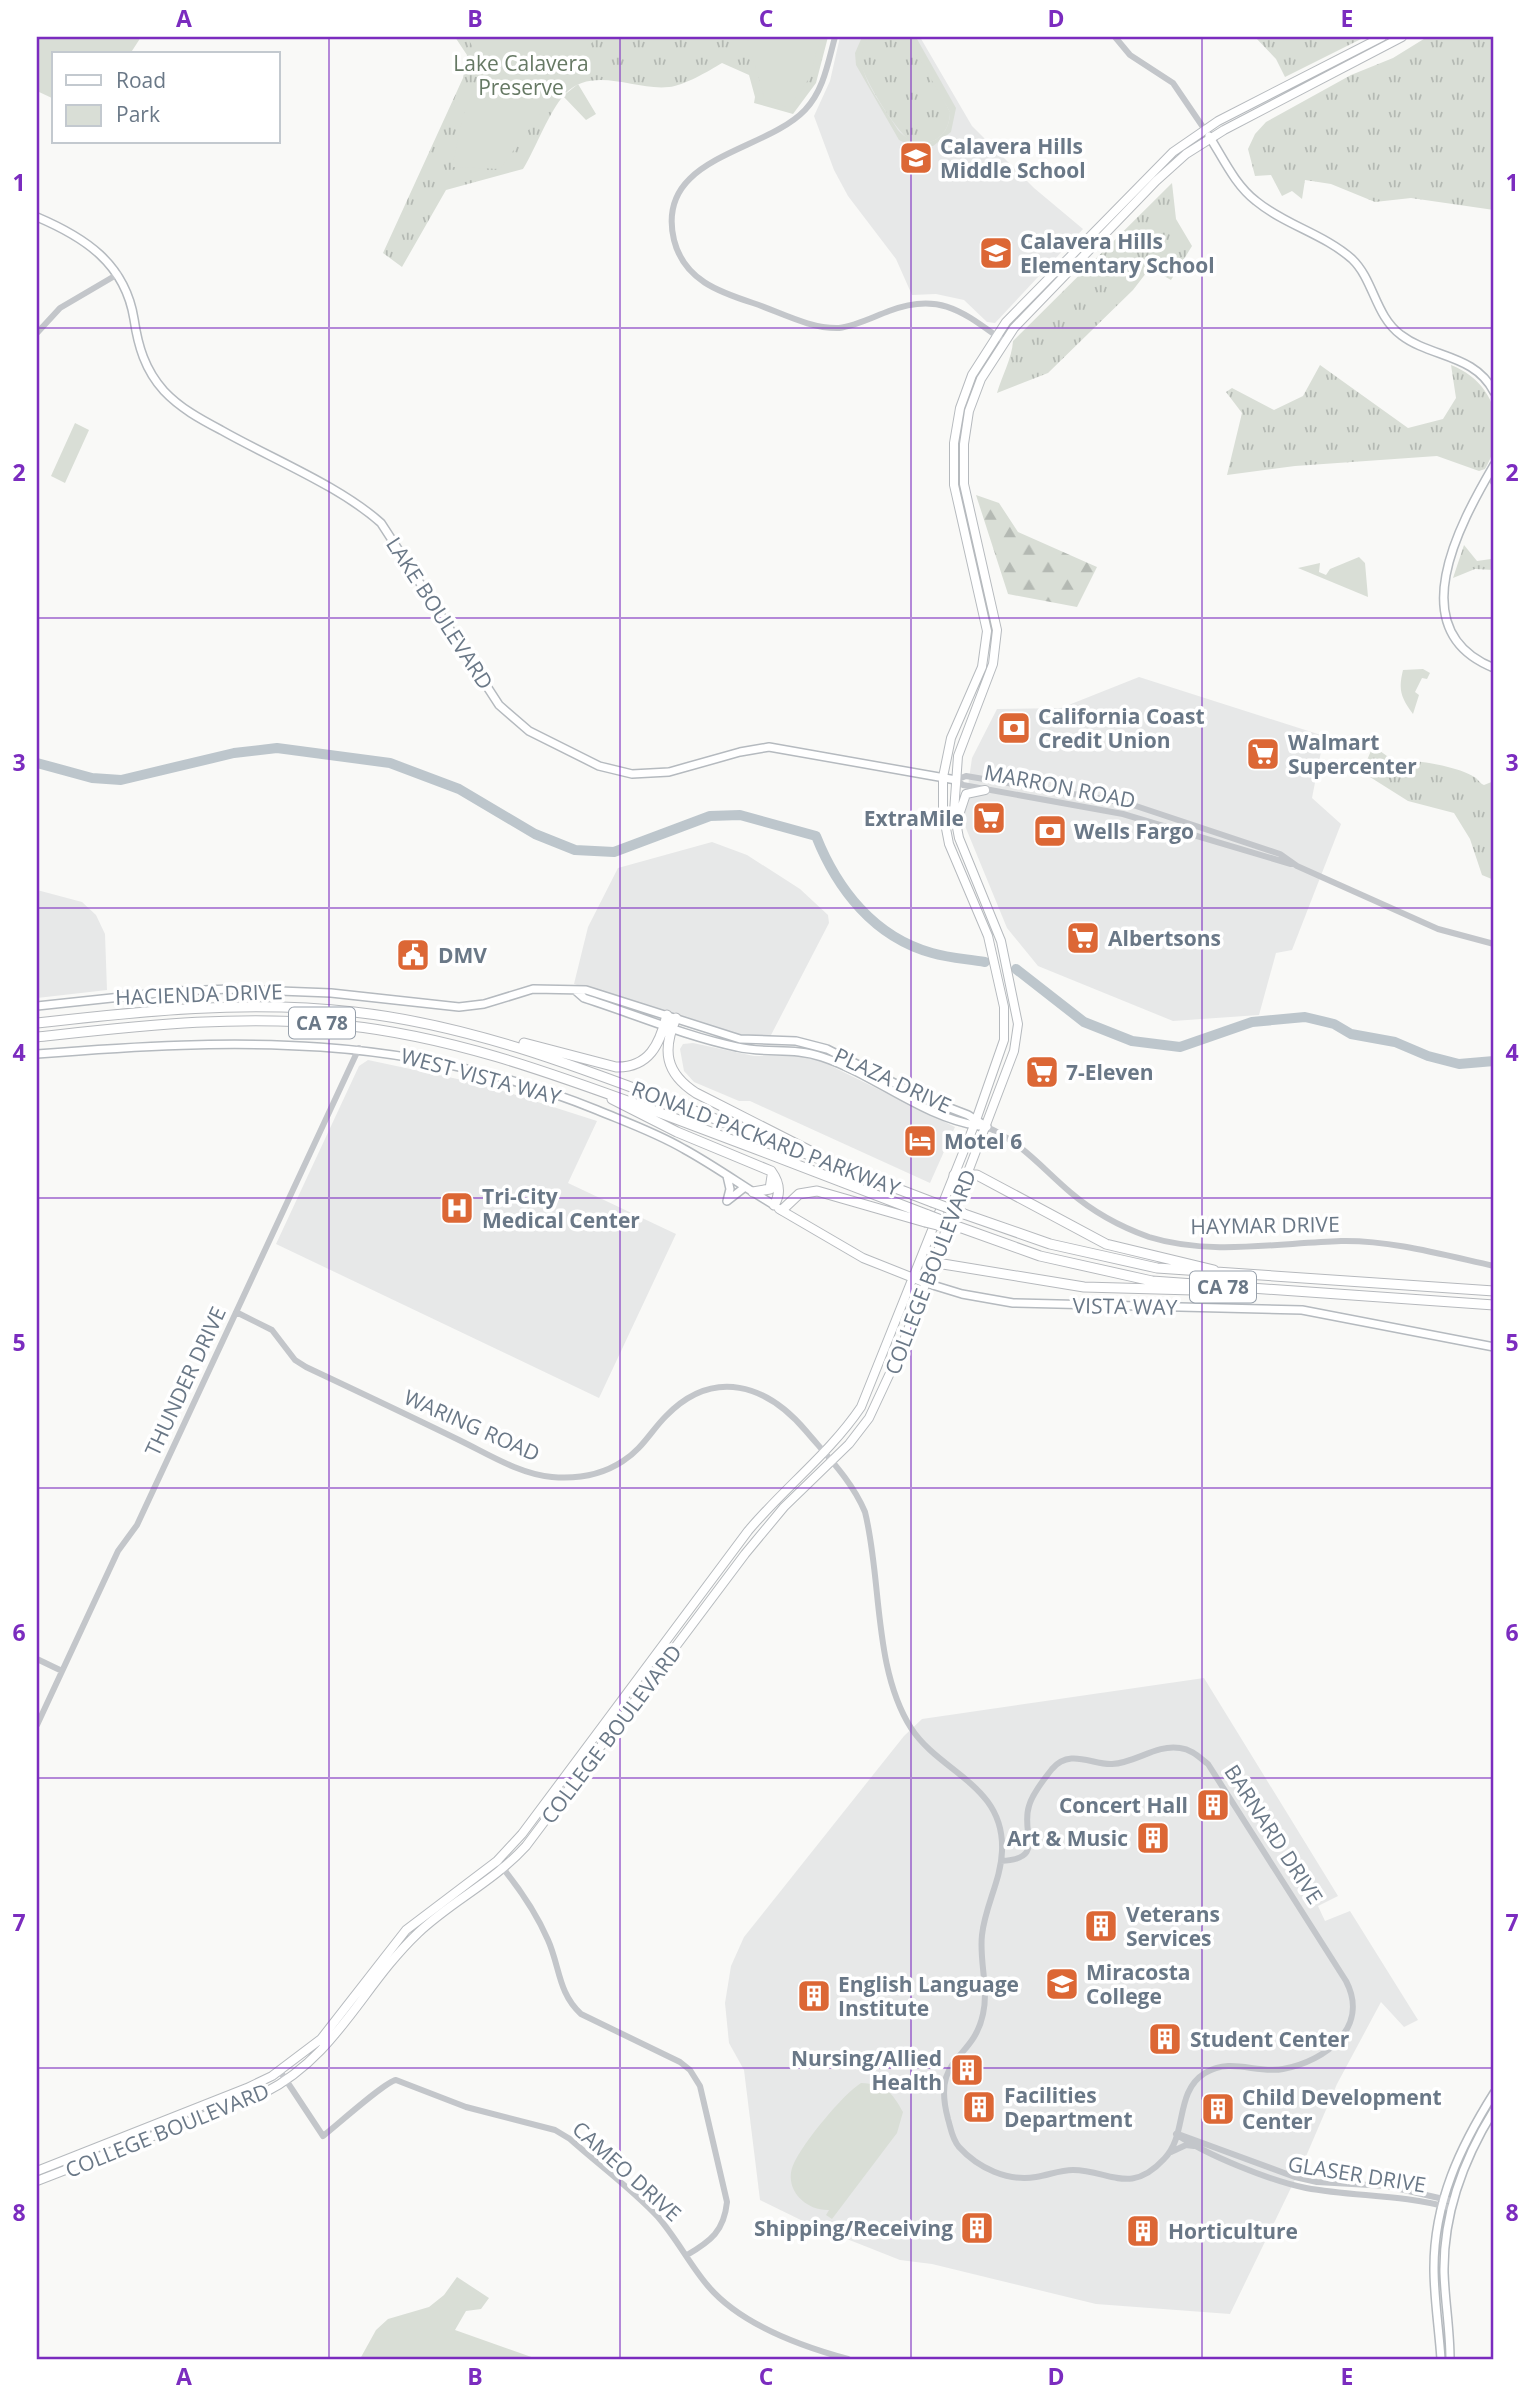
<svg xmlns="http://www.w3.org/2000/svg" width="1531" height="2396" viewBox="0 0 1531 2396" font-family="'Open Sans',sans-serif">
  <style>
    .built { fill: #e7e8e8 }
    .grass { fill: url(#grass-tufts) }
    .forest { fill: url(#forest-firs) }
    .park { fill: #d9ded6 }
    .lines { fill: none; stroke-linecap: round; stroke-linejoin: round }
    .river { stroke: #bdc6cc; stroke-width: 10 }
    .secondary-casing { stroke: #b5babf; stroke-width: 10 }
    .primary-casing { stroke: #b6babe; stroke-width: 10 }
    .motorway-casing { stroke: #b6b9bd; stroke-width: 11 }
    .tertiary { stroke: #c3c6ca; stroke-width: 6 }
    .secondary { stroke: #fff; stroke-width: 7 }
    .primary { stroke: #fff; stroke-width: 8 }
    .motorway { stroke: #fff; stroke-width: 9 }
    .motorway-bridge-casing { stroke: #b6b9bd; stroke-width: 11; stroke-linecap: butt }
    .motorway-bridge { stroke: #fff; stroke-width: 9 }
    .grid { fill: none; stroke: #7b2cbf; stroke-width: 2; stroke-opacity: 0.55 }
    .labels { text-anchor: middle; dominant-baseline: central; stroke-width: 7; stroke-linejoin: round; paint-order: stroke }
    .shield { fill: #fff; stroke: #97a0ab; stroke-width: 2 }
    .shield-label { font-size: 19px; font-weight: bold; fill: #6a7887 }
    .park-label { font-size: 21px; fill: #667964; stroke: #fff }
    .poi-label { font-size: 21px; font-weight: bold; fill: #6a7887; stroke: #fff; text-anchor: start }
    .street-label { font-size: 21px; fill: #6a7887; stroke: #fff }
    .neatline { fill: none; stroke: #7b2cbf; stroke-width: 2.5 }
    .grid-label { font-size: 23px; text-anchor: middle; font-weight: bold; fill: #7b2cbf }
  </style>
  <defs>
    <pattern id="grass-tufts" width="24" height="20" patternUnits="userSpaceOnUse" patternTransform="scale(1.75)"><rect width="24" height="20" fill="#d9ded6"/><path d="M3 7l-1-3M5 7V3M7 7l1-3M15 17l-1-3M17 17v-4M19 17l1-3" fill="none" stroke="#b4b9b3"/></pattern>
    <pattern id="forest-firs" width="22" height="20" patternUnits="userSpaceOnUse" patternTransform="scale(1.75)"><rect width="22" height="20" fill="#d9ded6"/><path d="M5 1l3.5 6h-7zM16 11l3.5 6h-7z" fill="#b4b9b3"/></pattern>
  </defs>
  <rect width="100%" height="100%" fill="#f9f9f7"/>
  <!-- built -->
  <path class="built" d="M840,37H920L972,126L1034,188L1083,229L995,323L987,322L964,300L936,294L912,295L896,259L848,196L834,170L814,116L830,81Z
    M1139,677L1324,736L1312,798L1341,824L1292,950L1276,953L1259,1015L1173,1021L1038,966L1007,928L963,821L972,758L997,709L1061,708Z
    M712,842L747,855L800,889L828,915L829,923L770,1037L744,1036L574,984L588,927L618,868Z
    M37,890L82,902L96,915L105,934L107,990L37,998Z
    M693,1043L754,1056H797L819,1060L955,1127L930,1183L750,1101H739L694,1082L684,1071L680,1049L683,1044Z
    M368,1060L481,1084L597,1121L568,1183L676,1234L599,1398L276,1244L359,1066Z
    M1204,1678L1338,1896L1318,1906L1325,1921L1350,1911L1418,2020L1404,2027L1381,2002L1337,2084L1304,2161L1230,2314L1096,2304L932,2264L900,2260L809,2224L760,2200L744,2070L729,2043L725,2003L731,1966L744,1937L904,1736L922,1719Z"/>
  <!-- grass -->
  <path class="grass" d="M455,37H828L816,83L793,114L754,103L755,97L749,75L722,63C709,71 683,86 669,87C635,91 593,65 565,94C549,111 536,148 523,169L446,190L402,267L383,253L463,78L467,55Z
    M870,37H907L914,44L950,112C950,134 934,147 912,142C898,134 863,79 861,62C859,52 863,44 870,37Z
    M1255,37H1365L1285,77L1276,59Z
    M1427,37H1489L1494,41V210L1411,198L1375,202L1331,184L1305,180L1302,199L1292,191L1282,196L1271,175L1255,176L1248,149L1255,134L1266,122L1351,75L1393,58Z
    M1172,183L1176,219L1192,246L1171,280L1150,268L1133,290L1048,373L997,393C1002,376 1012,358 1013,341Z
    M1320,365L1408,428L1443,419L1456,398L1451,365C1495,382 1509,429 1485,469L1479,471L1437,456L1295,466L1227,475L1242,413L1226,392L1232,388L1274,410L1303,396Z
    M1464,545L1477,561L1491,559L1494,554V570L1475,569L1453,578Z
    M1373,746L1394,761C1412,758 1461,767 1476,778C1479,781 1481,784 1484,785L1494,781V880L1482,875L1470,839L1454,813L1408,801L1362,772Z"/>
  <!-- forest -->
  <path class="forest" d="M976,495L999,503L1018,532L1097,567L1077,607L1008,594Z"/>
  <!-- park -->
  <path class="park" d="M37,37H141L130,54H54V99L37,91Z
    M467,37H596L500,169L452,167L463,116L484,66Z
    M747,37H821L808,80L789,108L764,97Z
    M862,37H870C845,64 883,105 898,130C918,153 950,143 950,112L907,37L917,39L956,108L951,132L933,146L913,147L899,140L856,65L855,53Z
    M578,84L596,114L586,120L563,96Z
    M75,423L89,430L65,483L51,476Z
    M1359,557L1365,563L1368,597L1298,568L1320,563L1319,572L1326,575L1330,569Z
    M1423,669L1430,673L1427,679L1422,678L1415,692L1419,695L1413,714C1401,698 1398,690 1403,670Z
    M861,2083C885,2084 892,2092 903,2112L897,2133L832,2219L826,2215L829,2210C805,2211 782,2188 794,2163C804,2142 842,2095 861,2083Z
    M457,2277L489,2298L481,2309L466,2311L455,2330L537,2359H360L376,2330L388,2319L429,2307L444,2295Z"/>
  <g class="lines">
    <!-- river -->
    <path class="river" d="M37,763L92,778L121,780L234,753L277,748L390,763L459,789L535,834L575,850L614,852L710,816L740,815L816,836C837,889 874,937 932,953C949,958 968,959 985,962
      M1016,969L1084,1022L1132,1041L1180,1047L1252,1022L1305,1017L1334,1024L1351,1034L1395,1042L1428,1056L1459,1064L1494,1061"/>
    <defs>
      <path id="secondary" d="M1209,136C1223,158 1235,185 1256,201C1285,225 1324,234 1352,259C1374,280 1375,316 1401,335C1431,358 1475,354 1494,392
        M37,217C84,237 125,263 134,319C138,346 145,370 164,391C180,408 200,419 221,430C270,458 340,486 381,523L499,705L529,731L599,766L632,774L669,772L740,752L769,747L956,780
        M1494,465C1459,525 1401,631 1494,668
        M576,991L584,998C634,1014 685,1036 737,1047C766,1054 794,1047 822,1057C876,1075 922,1117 979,1126
        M37,1006L177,991L231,989L331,993L459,1007L484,1004L533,989L586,990L740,1039L796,1041L827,1049L924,1098L968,1115L987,1127
        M37,1054C237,1038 407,1033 597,1110C626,1122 657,1133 684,1149C715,1166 744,1187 774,1205
        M727,1176L730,1189L727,1201L745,1187
        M926,1283L962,1294L1013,1303L1302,1310L1494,1347
        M1441,2359C1439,2329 1434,2298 1434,2268C1434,2202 1460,2147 1494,2093
        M1450,2359C1450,2330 1445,2302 1444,2273C1443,2213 1463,2160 1494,2110"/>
      <path id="primary" d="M960,812L966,794L985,790
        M779,1209L863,1258L926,1283
        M37,2171L247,2088L272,2076L321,2039L406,1930L497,1861L522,1834L748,1531C784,1488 830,1453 861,1407L975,1123L1004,1040V1007L988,936L949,844L943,813V777L951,738L982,667L987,631L954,485V443L960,408L972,375L1006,322L1173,152L1218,121L1382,37
        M37,2181L264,2093C337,2056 362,1986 418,1933C453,1900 492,1883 526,1846L745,1554L784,1507L849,1444L869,1418L898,1356L1014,1051L1018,1024L1001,941L959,838L954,812L958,756L993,664L997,630L964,484V444L969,411L981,379L1014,328L1156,181L1186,154L1224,130L1402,37"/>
      <path id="motorway" d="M676,1018C662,1050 665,1073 696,1093L818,1155
        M37,1023C143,1011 247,1000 354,1012C470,1025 576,1066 684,1107C767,1139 850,1170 932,1202
        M37,1037C139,1026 239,1014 342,1025C449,1036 546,1071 647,1108C741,1143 834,1179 928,1215
        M524,1043L616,1067C649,1068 660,1044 667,1015
        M612,1099L677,1132L771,1171C779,1182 781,1194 774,1205
        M954,1175H977L1106,1244L1214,1270
        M753,1192L770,1189L772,1176
        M782,1210L799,1194L817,1191L925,1222
        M964,1214L1050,1244L1157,1268L1494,1291
        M959,1227L1040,1256L1152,1281L1494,1305
        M932,1268L943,1264L1084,1287L1193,1290"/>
    </defs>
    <!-- secondary casing -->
    <use href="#secondary" class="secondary-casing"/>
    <!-- primary casing -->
    <use href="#primary" class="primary-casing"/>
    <!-- motorway casing -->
    <use href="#motorway" class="motorway-casing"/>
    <!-- tertiary -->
    <path class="tertiary" d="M835,37C828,62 824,90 805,110C764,153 654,156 674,240C684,280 719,292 753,303C780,312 810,329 839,328C856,326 873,317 889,311C941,291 964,313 1005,342
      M1115,37L1130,55L1173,83L1205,130
      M37,333L60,308L118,274
      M1493,482H1494
      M956,780L966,776L1127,803L1280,854L1297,866L1438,929L1494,944
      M956,780L963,785L1123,814L1291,864
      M987,1127C1022,1143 1042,1168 1070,1192C1092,1211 1121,1227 1149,1237C1210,1256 1278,1243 1341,1241C1391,1240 1444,1255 1494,1266V1262
      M236,1312L272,1330L295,1360L306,1367C357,1391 408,1415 459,1440C488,1454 519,1474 552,1477C576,1479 602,1475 623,1461C642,1449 651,1431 666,1416C714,1367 767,1385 806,1431C828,1457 852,1481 865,1512C882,1580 873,1668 911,1728C940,1773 1005,1785 1002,1851C1001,1880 985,1906 982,1935C979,1961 989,1988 983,2014C973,2062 931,2055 948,2119C951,2129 952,2139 959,2147C978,2168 1008,2182 1036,2177C1049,2175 1060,2170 1073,2170C1109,2170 1130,2196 1164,2159C1188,2135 1174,2092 1205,2073C1231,2057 1256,2074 1283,2069C1326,2061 1370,2027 1346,1981L1208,1764C1199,1757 1191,1749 1180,1748C1156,1744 1136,1763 1112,1764C1092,1765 1070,1748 1052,1769C1044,1779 1032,1794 1029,1806C1020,1833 1047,1859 1001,1861
      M37,1659L62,1671
      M37,1725L118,1551L137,1525L359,1048
      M497,1861C518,1886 535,1910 548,1940C560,1967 558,1993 581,2014L680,2062L690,2070L700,2086L727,2202C724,2231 711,2241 687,2255
      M280,2071L323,2136C336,2126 386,2081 396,2080L466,2107L555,2130L570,2139C599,2165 632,2189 658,2217C677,2239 690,2265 708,2286C741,2325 800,2346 848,2359
      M1176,2134C1206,2155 1271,2181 1306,2188C1356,2197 1400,2194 1451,2208
      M1178,2134L1295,2177L1317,2182L1387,2186L1452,2201
      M1171,2152L1186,2145L1194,2146"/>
    <!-- secondary -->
    <use href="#secondary" class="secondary"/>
    <!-- primary -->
    <use href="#primary" class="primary"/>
    <!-- motorway -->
    <use href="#motorway" class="motorway"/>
    <defs>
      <path id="motorway-bridge" d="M932,1202L964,1214
        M928,1215L949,1223
        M925,1222L957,1230"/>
    </defs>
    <!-- motorway-bridge casing -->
    <use href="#motorway-bridge" class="motorway-bridge-casing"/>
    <!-- motorway-bridge -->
    <use href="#motorway-bridge" class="motorway-bridge"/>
  </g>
  <!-- grid -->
  <path class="grid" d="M329,37V2359M620,37V2359M911,37V2359M1202,37V2359M37,328H1494M37,618H1494M37,908H1494M37,1198H1494M37,1488H1494M37,1778H1494M37,2068H1494"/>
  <!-- icons -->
  <defs>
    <symbol id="school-square" viewBox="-11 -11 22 22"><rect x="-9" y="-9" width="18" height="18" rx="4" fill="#dc6735" stroke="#fff"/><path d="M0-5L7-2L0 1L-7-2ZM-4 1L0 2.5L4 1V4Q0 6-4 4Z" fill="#fff"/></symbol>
    <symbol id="bank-square" viewBox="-11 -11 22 22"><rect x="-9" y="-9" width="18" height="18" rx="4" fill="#dc6735" stroke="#fff"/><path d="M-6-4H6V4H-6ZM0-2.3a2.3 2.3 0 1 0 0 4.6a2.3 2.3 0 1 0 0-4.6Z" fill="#fff"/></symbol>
    <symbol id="supermarket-square" viewBox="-11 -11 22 22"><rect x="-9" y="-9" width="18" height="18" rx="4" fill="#dc6735" stroke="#fff"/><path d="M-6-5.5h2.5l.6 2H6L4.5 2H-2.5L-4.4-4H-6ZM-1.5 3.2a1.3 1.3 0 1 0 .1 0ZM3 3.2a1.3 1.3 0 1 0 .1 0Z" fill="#fff"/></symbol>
    <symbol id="civic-square" viewBox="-11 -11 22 22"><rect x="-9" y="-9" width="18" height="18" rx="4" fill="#dc6735" stroke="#fff"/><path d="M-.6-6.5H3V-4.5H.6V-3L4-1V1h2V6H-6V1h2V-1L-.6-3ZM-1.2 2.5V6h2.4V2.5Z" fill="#fff"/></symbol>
    <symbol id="hotel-square" viewBox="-11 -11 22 22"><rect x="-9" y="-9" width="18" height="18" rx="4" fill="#dc6735" stroke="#fff"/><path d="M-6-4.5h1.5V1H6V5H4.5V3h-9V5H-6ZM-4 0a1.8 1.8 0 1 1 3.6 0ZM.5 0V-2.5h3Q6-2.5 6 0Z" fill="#fff"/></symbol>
    <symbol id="hospital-square" viewBox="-11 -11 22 22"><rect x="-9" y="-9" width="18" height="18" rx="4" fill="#dc6735" stroke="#fff"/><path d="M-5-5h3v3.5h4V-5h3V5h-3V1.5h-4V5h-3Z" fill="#fff"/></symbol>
    <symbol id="building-square" viewBox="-11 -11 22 22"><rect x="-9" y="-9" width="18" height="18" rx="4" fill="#dc6735" stroke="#fff"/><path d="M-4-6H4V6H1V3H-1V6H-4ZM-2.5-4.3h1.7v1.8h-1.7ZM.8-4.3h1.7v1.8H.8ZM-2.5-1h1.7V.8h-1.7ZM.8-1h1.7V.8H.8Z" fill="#fff"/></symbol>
    <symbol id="university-square" viewBox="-11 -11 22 22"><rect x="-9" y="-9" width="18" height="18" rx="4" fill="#dc6735" stroke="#fff"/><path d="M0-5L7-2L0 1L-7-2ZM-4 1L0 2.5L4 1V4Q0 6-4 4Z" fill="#fff"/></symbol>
  </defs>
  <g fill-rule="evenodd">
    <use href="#school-square" x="897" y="139" width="38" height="38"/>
    <use href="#school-square" x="977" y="234" width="38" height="38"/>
    <use href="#bank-square" x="995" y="709" width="38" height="38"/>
    <use href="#supermarket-square" x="1244" y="735" width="38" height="38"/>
    <use href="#supermarket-square" x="970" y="799" width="38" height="38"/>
    <use href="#bank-square" x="1031" y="812" width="38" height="38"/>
    <use href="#supermarket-square" x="1064" y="919" width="38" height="38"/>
    <use href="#civic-square" x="394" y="936" width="38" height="38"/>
    <use href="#supermarket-square" x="1023" y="1053" width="38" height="38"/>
    <use href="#hotel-square" x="901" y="1122" width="38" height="38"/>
    <use href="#hospital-square" x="438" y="1189" width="38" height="38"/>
    <use href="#building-square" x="1194" y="1786" width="38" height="38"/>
    <use href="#building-square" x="1134" y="1819" width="38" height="38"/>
    <use href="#building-square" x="1082" y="1907" width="38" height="38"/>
    <use href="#university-square" x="1043" y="1965" width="38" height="38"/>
    <use href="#building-square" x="795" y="1977" width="38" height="38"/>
    <use href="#building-square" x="1146" y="2020" width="38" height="38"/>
    <use href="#building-square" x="948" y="2051" width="38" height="38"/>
    <use href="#building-square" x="960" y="2088" width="38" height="38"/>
    <use href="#building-square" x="1199" y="2090" width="38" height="38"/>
    <use href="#building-square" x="958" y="2209" width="38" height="38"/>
    <use href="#building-square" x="1124" y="2212" width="38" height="38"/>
  </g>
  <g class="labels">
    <!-- shield labels -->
    <g class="shield">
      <rect x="289" y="1007.5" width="66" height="31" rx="5"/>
      <rect x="1190" y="1271.5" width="66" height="31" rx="5"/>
    </g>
    <g class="shield-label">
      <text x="322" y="1023">CA 78</text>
      <text x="1223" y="1287">CA 78</text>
    </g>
    <!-- park labels -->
    <g class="park-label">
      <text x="521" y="63">Lake Calavera<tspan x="521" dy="24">Preserve</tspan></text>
    </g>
    <!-- poi labels -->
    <g class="poi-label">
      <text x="940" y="146">Calavera Hills<tspan x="940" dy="24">Middle School</tspan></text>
      <text x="1020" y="241">Calavera Hills<tspan x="1020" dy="24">Elementary School</tspan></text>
      <text x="1038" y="716">California Coast<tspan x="1038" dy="24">Credit Union</tspan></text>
      <text x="1288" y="742">Walmart<tspan x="1288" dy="24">Supercenter</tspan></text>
      <text x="964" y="818" text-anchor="end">ExtraMile</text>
      <text x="1074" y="831">Wells Fargo</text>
      <text x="1108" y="938">Albertsons</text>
      <text x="438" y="955">DMV</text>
      <text x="1066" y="1072">7-Eleven</text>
      <text x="944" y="1141">Motel 6</text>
      <text x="482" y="1196">Tri-City<tspan x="482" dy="24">Medical Center</tspan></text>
      <text x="1188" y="1805" text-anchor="end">Concert Hall</text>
      <text x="1128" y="1838" text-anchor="end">Art &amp; Music</text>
      <text x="1126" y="1914">Veterans<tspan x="1126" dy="24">Services</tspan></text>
      <text x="1086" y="1972">Miracosta<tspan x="1086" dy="24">College</tspan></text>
      <text x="838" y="1984">English Language<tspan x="838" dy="24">Institute</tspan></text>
      <text x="1190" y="2039">Student Center</text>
      <text x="942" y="2058" text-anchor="end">Nursing/Allied<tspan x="942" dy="24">Health</tspan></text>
      <text x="1004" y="2095">Facilities<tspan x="1004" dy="24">Department</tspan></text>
      <text x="1242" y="2097">Child Development<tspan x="1242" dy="24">Center</tspan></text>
      <text x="953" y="2228" text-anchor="end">Shipping/Receiving</text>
      <text x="1168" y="2231">Horticulture</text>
    </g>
    <!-- street labels -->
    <g class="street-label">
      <text transform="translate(440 613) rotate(57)">LAKE BOULEVARD</text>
      <text transform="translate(1060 786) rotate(11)">MARRON ROAD</text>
      <text transform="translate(199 994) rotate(-2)">HACIENDA DRIVE</text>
      <text transform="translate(481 1076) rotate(15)">WEST VISTA WAY</text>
      <text transform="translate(893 1080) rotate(25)">PLAZA DRIVE</text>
      <text transform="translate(766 1138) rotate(21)">RONALD PACKARD PARKWAY</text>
      <text transform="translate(1265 1225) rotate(-1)">HAYMAR DRIVE</text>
      <text transform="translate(930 1272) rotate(-69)">COLLEGE BOULEVARD</text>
      <text transform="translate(1125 1306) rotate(1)">VISTA WAY</text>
      <text transform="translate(185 1381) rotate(-65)">THUNDER DRIVE</text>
      <text transform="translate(472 1425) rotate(24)">WARING ROAD</text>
      <text transform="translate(611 1734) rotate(-53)">COLLEGE BOULEVARD</text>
      <text transform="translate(1274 1834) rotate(57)">BARNARD DRIVE</text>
      <text transform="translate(167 2130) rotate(-22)">COLLEGE BOULEVARD</text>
      <text transform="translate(627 2171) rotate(42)">CAMEO DRIVE</text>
      <text transform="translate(1357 2174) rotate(9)">GLASER DRIVE</text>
    </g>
  </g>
  <!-- border -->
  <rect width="1531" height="2396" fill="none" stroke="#ffffff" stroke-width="77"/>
  <!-- legend -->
  <rect x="52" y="52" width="228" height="91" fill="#ffffff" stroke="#c3c9cf" stroke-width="2"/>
  <rect x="66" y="75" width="35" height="10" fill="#ffffff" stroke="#c3c9cf" stroke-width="2"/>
  <text x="116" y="88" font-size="21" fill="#6a7887">Road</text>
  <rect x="66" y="105" width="35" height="21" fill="#d9ded6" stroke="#c3c9cf" stroke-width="2"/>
  <text x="116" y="122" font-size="21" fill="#6a7887">Park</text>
  <rect x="38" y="38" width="1454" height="2320" class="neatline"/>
  <g class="grid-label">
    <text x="184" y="27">A</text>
    <text x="475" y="27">B</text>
    <text x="766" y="27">C</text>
    <text x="1056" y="27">D</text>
    <text x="1347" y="27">E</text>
    <text x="19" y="191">1</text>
    <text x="1512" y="191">1</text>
    <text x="19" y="481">2</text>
    <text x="1512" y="481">2</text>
    <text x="19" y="771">3</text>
    <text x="1512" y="771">3</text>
    <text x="19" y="1061">4</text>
    <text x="1512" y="1061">4</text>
    <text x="19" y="1351">5</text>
    <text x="1512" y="1351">5</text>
    <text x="19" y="1641">6</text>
    <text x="1512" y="1641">6</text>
    <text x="19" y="1931">7</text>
    <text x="1512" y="1931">7</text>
    <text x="19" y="2221">8</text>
    <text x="1512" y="2221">8</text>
    <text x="184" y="2385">A</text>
    <text x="475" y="2385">B</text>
    <text x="766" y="2385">C</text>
    <text x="1056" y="2385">D</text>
    <text x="1347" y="2385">E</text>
  </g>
</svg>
